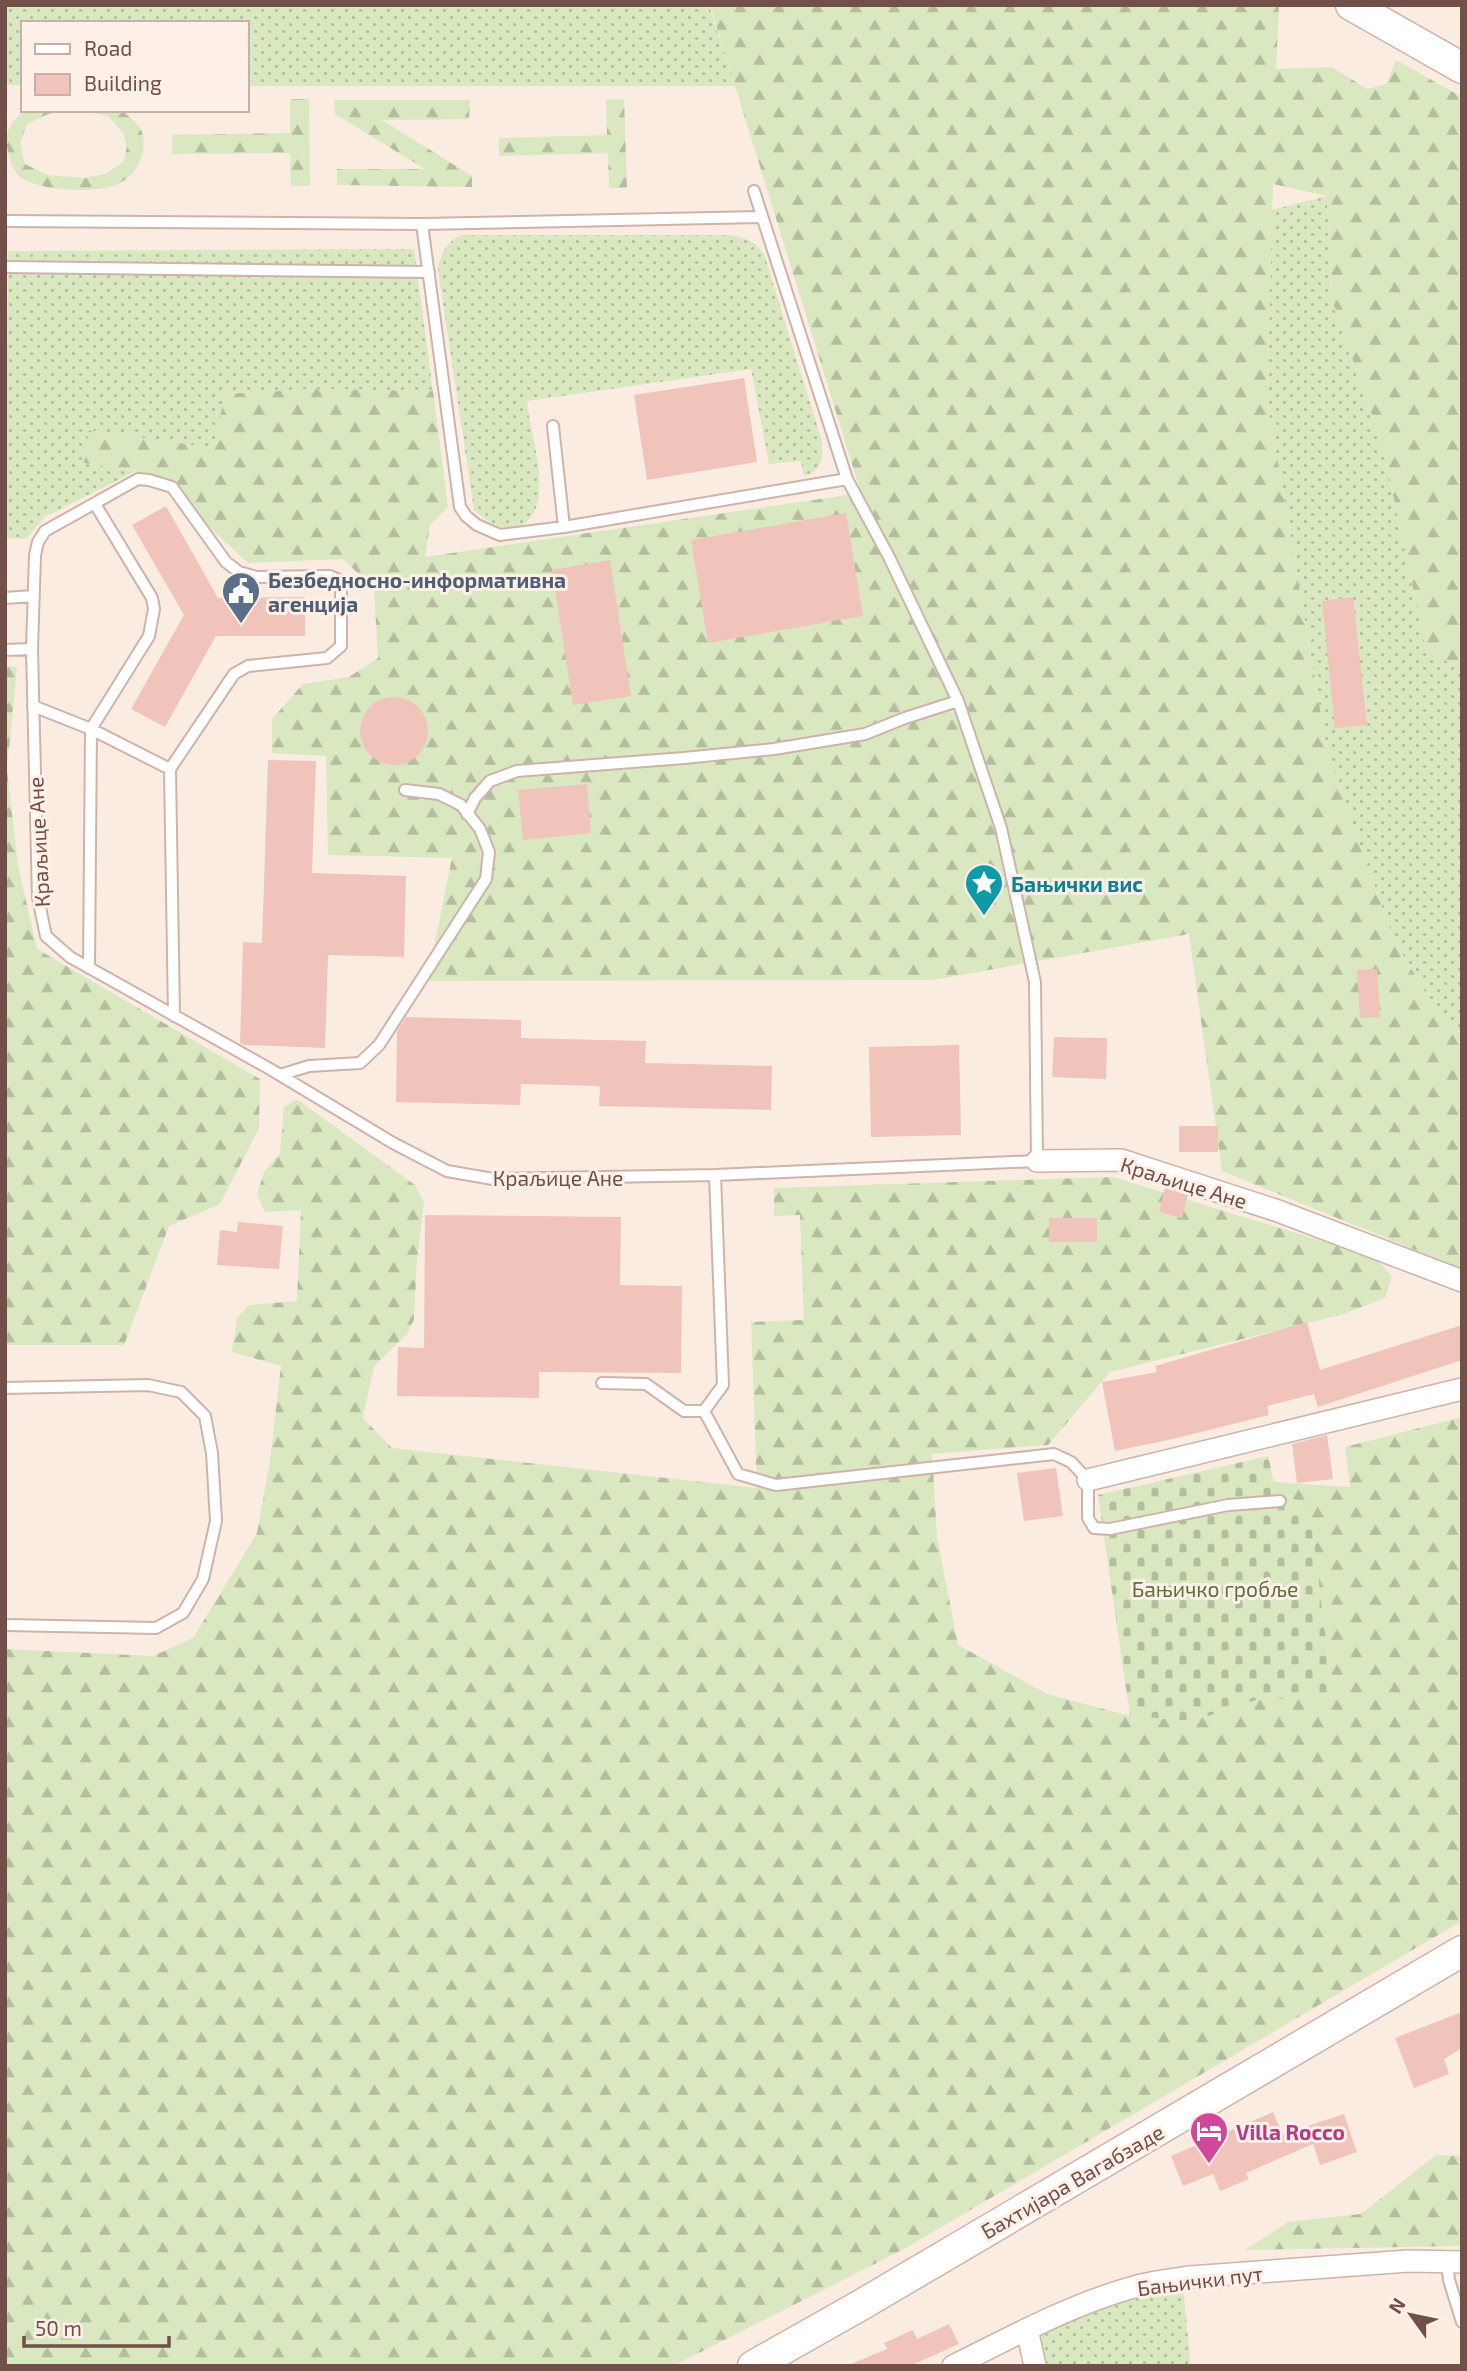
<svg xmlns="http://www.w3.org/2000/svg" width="1467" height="2371" viewBox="0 0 1467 2371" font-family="'Exo 2',sans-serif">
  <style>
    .grass { fill: url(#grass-dots) }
    .forest { fill: url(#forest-firs) }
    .cemetery { fill: url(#cemetery-stones) }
    .building { fill: #f0c4ba }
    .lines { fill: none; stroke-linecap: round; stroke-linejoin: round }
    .lane-casing { stroke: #ceb3ab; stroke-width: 14 }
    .street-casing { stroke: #ceb3ab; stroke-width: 24 }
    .secondary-casing { stroke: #d1b2a9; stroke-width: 33 }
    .lane { stroke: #fff; stroke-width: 10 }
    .street { stroke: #fff; stroke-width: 21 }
    .secondary { stroke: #fff; stroke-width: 30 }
    .labels { text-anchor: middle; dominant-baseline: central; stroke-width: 6; stroke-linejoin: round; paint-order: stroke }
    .service-label { font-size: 21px; font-weight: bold; fill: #4e5e75; stroke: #fff0e7; text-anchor: start }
    .street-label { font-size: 21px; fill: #724f49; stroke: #fff0e7 }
    .culture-label { font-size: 21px; font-weight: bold; fill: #0d838f; stroke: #fff0e7; text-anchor: start }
    .park-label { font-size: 21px; fill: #59723f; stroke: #fff0e7 }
    .hotel-label { font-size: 21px; font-weight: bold; fill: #b23c85; stroke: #fff0e7; text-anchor: start }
  </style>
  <defs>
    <pattern id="grass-dots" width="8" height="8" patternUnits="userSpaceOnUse" patternTransform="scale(1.75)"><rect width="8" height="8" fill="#d9e8c0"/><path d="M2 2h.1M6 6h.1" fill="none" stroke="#b4be9e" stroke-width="1.8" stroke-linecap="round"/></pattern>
    <pattern id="forest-firs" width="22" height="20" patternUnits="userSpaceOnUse" patternTransform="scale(1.75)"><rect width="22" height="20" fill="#d9e8c0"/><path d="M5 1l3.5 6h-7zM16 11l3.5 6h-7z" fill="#b4be9e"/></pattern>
    <pattern id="cemetery-stones" width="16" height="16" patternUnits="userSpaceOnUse" patternTransform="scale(1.75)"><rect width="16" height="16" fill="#d9e8c0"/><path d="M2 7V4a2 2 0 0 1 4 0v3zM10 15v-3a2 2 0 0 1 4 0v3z" fill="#b4be9e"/></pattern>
  </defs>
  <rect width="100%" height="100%" fill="#fbece1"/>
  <!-- grass -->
  <path class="grass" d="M5,5H709L735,86H247V23H23V85H5Z
    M1327,196L1331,296L1383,448L1426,648L1462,671V1035L1441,1019L1394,940L1328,756L1267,399L1272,210Z
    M461,235H732C747,239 755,241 764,254L821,438C823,456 824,470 804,476L801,461L769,464L751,369L527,401C529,432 559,512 518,526C500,532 487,521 474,510L438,270C441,253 445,244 461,235Z
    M414,249L433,391L318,389L225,394L213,448L89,431L84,463L136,471L45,517L26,539L5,538L8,251Z
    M1183,2287L1191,2366H1048L1036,2331L1128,2295Z"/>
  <!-- forest -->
  <path class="forest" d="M710,5H1279L1276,69L1332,67L1367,89L1386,84L1396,60L1462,97V671L1426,648L1383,448L1331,296L1327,196L1273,184L1267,399L1328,756L1394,940L1441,1019L1462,1035V1269L1222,1171L1189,934L933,980L427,981L452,858L328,855L326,756L272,753V719L303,684L349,677L378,658L374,589L343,559L248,563L179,499L136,471L84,463L89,430L213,448L225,394L318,389L433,391L448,507L430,525L425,557L861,493Z
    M290,99H309L310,186H291L290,153L172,154V135L290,133Z
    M624,99L627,188H609L608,153L499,156V138L607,135L606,100Z
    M334,100H470L469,119L382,120L472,176V187L337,185V169H425L335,114Z
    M25,110H75L48,114L27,124L20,143L25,164L47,175L84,178L105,174L123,162L127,147L123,133L108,116L78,110H122C128,116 137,123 141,130C144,136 144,145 143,151C141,165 131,178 118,184C96,194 44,191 23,179C12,172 9,158 7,146C4,131 13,119 25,110Z
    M5,666L17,667L7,769L18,866L37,949L260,1079L259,1128L220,1204L169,1226L124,1345H5Z
    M297,1099L415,1185L424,1202L417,1260L414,1319L408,1333L374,1366L363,1418L392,1448L757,1488L751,1322L804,1320L800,1215L774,1216V1188L1113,1177L1375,1257L1392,1277L1385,1298L1344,1314L1110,1372L1048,1445L932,1454L937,1537L958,1645L1047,1694L1130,1716L1192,1721L1256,1700L1333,1696L1310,1513L1274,1482L1350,1487L1345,1447L1462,1417V1921L904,2249L673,2366H5V1649L153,1656L193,1638L257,1533L270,1461L281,1366L232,1352L237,1318L249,1305L297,1301L301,1210L265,1212L257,1195L264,1172L280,1153L284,1107Z
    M1436,2155L1462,2156V2246L1245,2250L1288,2222L1361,2214Z"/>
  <!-- cemetery -->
  <path class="cemetery" d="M1268,1456L1274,1482L1310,1513L1333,1696L1256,1700L1193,1721L1130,1716L1098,1495Z"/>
  <!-- building -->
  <path class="building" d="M744,378L757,462L647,480L634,395Z
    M166,506L218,598L305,597V636H216L165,727L131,709L184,615L132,525Z
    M846,513L863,616L708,643L691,540Z
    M610,560L631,696L573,705L552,570Z
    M1353,597L1367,725L1335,728L1322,601Z
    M360 731a34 34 0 1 1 68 0a34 34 0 1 1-68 0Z
    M268,760L316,761L312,873L406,876L404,957L328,955L325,1048L244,1045L240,1043L243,942L262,943Z
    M587,784L591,833L523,840L518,790Z
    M1377,969L1380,1017L1360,1018L1357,970Z
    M406,1017L521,1020V1038L646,1041L645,1063L772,1066L771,1110L599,1106L600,1086L521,1084L520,1105L396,1102L397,1031Z
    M1054,1037L1107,1038L1106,1079L1052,1077Z
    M959,1045L961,1135L871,1137L869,1047Z
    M1179,1126H1218V1152H1179Z
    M1165,1188L1188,1195L1182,1218L1159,1212Z
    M425,1215L621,1217L620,1285L682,1286L681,1373L539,1372V1398L397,1396L398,1347L424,1348Z
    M1049,1218H1097V1242H1049Z
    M238,1222L283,1226L279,1269L217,1265L220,1230L237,1232Z
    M1307,1322L1320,1370L1462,1325V1360L1318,1407L1314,1394L1267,1406L1269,1415L1177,1438L1115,1451L1102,1382L1157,1372L1155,1366Z
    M1327,1435L1333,1479L1297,1483L1292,1444Z
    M1056,1468L1063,1516L1024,1521L1017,1473Z
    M1462,2012V2048L1444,2059L1449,2074L1414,2088L1395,2038Z
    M1273,2112L1283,2134L1344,2114L1357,2152L1320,2165L1313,2144L1246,2173L1249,2179L1220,2191L1213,2174L1183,2186L1171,2156Z
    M949,2324L959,2344L910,2366H846L887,2349L884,2343L913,2330L917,2339Z"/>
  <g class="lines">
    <defs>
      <path id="lane" d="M5,221L422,224L760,217
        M422,224L460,507L466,516L477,525L500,535L564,527L847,479L754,191
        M5,267L429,272
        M553,426L564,527
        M5,598L33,596
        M5,650L32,649
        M33,706L91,729L170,769L234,674L248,666L327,658L341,646V586L337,579L330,576L257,577L239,572L226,562L172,487L149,480L138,479L45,531L38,542L35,555L32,649L38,898L46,936L70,957L270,1069L393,1143L447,1171L493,1179L715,1175L1037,1161L1035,982L1001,828L958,701L889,557L847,479
        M170,769L174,1016
        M467,814L475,798L490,781L517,771L684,758L774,749L865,734L905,718L958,701
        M89,968L91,729L149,636L154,609L152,598L95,504
        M280,1075L309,1066L360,1063L379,1045L486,879L489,852L480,829L461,805L439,794L405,790
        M602,1383L646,1384L684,1411H704L723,1385L715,1175
        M5,1388L148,1385L181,1392L205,1416L212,1453L216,1521L203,1579L183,1613L156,1628L5,1625
        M704,1411L738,1474L776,1485L1054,1454L1071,1462L1088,1480V1518L1094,1528L1110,1529L1228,1505L1280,1501
        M1447,2262L1449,2280L1462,2322"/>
      <path id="street" d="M1037,1161L1121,1160L1278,1211L1462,1281
        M1088,1480L1462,1389
        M1027,2329L1035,2366
        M953,2366C1010,2338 1066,2307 1127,2289C1147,2282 1169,2280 1190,2277L1408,2261L1462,2262"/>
      <path id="secondary" d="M1351,5L1462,68
        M753,2366L861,2305L1462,1951"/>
    </defs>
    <!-- lane casing -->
    <use href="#lane" class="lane-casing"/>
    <!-- street casing -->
    <use href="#street" class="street-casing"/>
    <!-- secondary casing -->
    <use href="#secondary" class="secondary-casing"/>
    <!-- lane -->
    <use href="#lane" class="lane"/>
    <!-- street -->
    <use href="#street" class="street"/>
    <!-- secondary -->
    <use href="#secondary" class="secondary"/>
  </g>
  <!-- icons -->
  <defs>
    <symbol id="civic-pin" viewBox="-11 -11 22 30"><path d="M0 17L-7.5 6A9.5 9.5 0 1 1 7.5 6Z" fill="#5c6f8a" stroke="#fff0e7"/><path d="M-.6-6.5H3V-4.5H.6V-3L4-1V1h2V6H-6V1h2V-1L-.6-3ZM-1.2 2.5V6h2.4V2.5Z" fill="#fff"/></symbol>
    <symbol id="sight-pin" viewBox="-11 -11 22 30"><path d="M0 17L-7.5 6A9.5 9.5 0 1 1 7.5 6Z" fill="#0f9aa8" stroke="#fff0e7"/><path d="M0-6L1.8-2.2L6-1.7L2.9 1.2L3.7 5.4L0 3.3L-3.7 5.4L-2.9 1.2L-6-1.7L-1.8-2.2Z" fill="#fff"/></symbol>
    <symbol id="hotel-pin" viewBox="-11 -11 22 30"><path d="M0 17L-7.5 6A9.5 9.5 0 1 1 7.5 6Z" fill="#d1479c" stroke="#fff0e7"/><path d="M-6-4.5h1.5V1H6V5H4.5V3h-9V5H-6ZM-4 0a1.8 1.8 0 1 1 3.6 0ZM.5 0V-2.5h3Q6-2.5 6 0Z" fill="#fff"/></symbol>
  </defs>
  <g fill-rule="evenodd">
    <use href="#civic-pin" x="219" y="569" width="44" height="60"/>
    <use href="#sight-pin" x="962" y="861" width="44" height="60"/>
    <use href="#hotel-pin" x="1187" y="2109" width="44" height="60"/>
  </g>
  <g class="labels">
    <!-- service labels -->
    <g class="service-label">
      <text x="268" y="579">Безбедносно-информативна<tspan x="268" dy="24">агенција</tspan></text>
    </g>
    <!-- street labels -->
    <g class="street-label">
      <text transform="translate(38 842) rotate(-93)">Краљице Ане</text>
      <text x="558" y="1177">Краљице Ане</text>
      <text transform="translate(1184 1182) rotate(17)">Краљице Ане</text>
      <text transform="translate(1072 2181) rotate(-30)">Бахтијара Вагабзаде</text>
      <text transform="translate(1200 2280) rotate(-7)">Бањички пут</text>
    </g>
    <!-- culture labels -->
    <g class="culture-label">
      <text x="1011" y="883">Бањички вис</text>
    </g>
    <!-- park labels -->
    <g class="park-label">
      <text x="1215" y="1588">Бањичко гробље</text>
    </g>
    <!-- hotel labels -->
    <g class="hotel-label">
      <text x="1236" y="2131">Villa Rocco</text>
    </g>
  </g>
  <!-- border -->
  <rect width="1467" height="2371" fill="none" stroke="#724f49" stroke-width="14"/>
  <!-- legend -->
  <rect x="21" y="21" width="228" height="91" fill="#fff0e7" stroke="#c7b0a8" stroke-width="2"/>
  <rect x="35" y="44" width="35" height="10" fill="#ffffff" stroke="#c7b0a8" stroke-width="2"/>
  <text x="84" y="56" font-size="21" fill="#724f49">Road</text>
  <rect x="35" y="74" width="35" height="21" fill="#f0c4ba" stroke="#c7b0a8" stroke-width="2"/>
  <text x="84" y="91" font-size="21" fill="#724f49">Building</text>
  <!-- north arrow -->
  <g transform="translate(1411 2315) rotate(303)" stroke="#fff0e7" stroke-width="5" paint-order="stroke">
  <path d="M0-5L12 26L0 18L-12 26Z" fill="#724f49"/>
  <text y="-10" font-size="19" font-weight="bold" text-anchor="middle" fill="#724f49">N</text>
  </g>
  <!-- scale -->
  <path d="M24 2336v10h145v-10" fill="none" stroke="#724f49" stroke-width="3.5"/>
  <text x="35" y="2336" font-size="21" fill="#724f49" stroke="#fff0e7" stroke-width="5" paint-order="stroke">50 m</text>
</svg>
